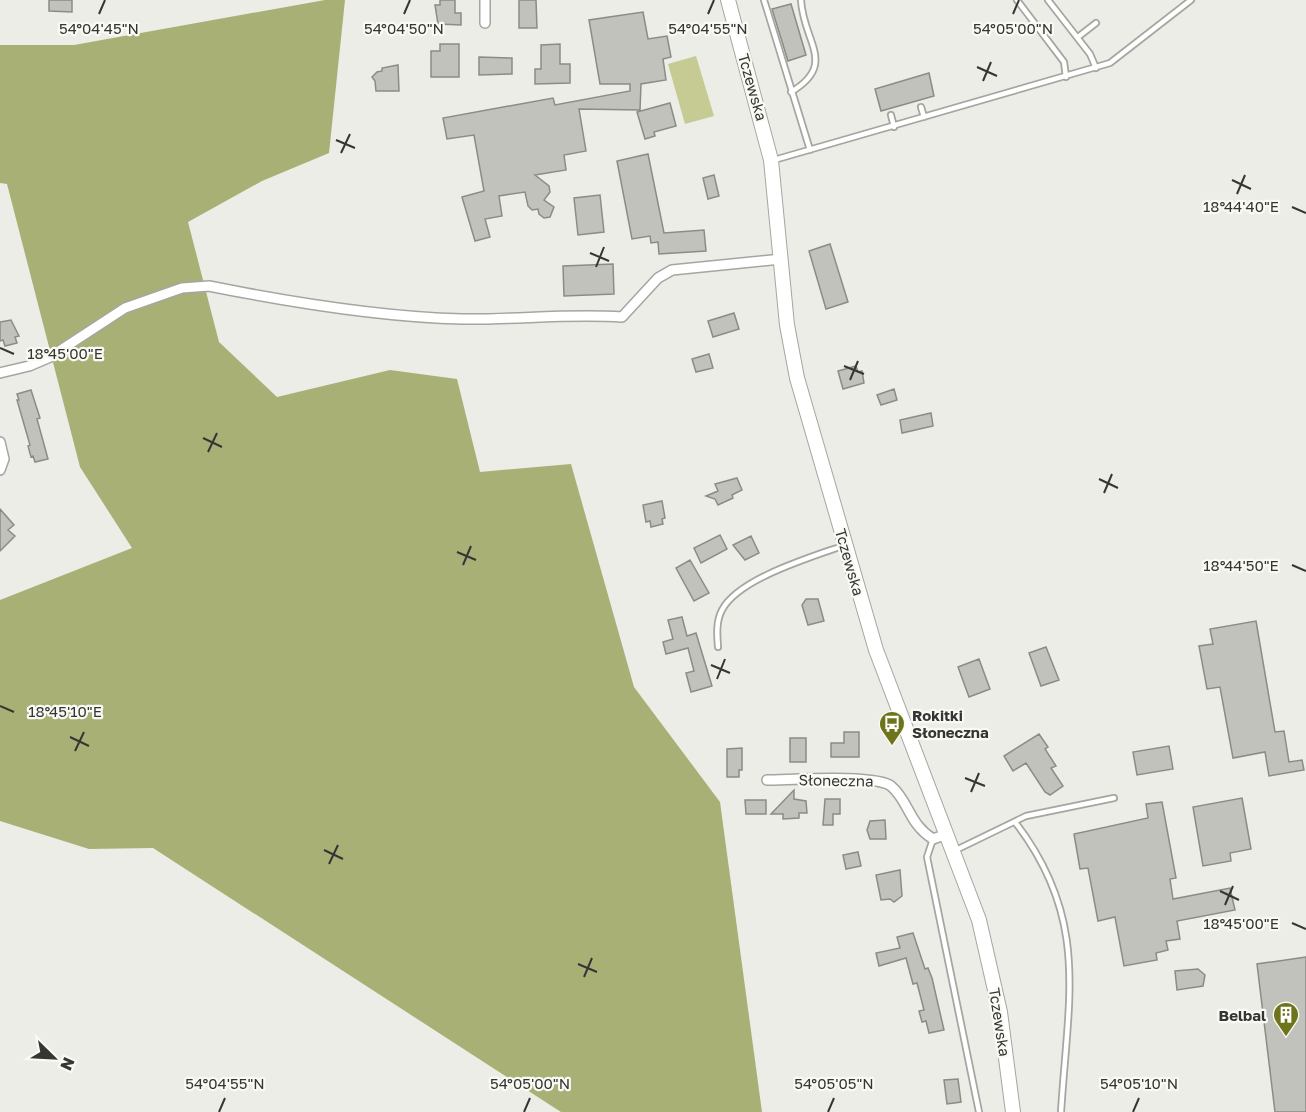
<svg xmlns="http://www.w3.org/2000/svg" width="1306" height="1112" viewBox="0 0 1306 1112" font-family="'Golos Text',sans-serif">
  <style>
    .green { fill: #c5cb92 }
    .forest { fill: #a9b076 }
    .building { fill: #c1c2bc; stroke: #8b8c86; stroke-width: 1.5 }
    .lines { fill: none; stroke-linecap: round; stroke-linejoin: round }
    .lane-casing { stroke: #a5a6a0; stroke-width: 8 }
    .street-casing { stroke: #a5a6a0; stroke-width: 12 }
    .secondary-casing { stroke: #a5a6a0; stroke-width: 16 }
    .lane { stroke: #fff; stroke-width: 4.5 }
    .street { stroke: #fff; stroke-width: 9 }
    .secondary { stroke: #fff; stroke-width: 14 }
    .ticks { fill: none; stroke: #353633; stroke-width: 2 }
    .labels { text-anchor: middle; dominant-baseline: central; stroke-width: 4.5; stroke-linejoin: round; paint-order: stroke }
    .street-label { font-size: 15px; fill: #353633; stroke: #f9faf4 }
    .poi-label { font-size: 15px; font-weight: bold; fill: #353633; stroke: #f9faf4; text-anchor: start }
    .ticks-label { font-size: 15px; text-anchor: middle; fill: #353633; stroke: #f9faf4; stroke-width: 4.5; stroke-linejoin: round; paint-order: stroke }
  </style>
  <rect width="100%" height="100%" fill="#ecede6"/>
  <!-- green -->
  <path class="green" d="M696,56L714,116L685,124L668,64Z"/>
  <!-- forest -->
  <path class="forest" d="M325,0H345L329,153L262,181L188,222L219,342L277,397L390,370L457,379L480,472L571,464L634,687L720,802L762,1112H561L153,848L89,849L0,821V600L132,548L80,467L7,184L0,183V45H74Z"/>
  <!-- building -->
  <path class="building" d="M49,0H72V12L49,11Z
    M440,0H455V13H461V25L438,24L435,5H440Z
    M519,0H536L537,28H519Z
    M791,4L806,55L788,61L772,9Z
    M643,12L648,39L667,36L671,57L663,59L666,80L641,84L640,110L579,109L586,151L564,155L566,170L535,175L549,186L550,192L544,200L554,207L550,217L544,218L539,214L538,209L532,210L528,206L525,192L499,196L502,216L485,219L490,237L475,241L462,197L484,191L474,135L447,139L443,118L553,98L555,105L630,91V84H600L589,20Z
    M440,44H459V77H431V51H440Z
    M560,44V64H570V83L535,84V69H541V45Z
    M479,57L512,58V74L479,75Z
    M398,65L399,91H376L375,81L372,77L377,72L382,71V68Z
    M929,73L934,96L881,111L875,89Z
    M670,103L676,126L654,132L655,136L645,139L637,112Z
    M648,154L664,233L704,230L706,251L659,254L658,242L651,243L650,236L632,239L617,161Z
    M714,175L719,196L708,199L703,178Z
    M600,195L604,232L578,235L574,198Z
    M830,244L848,302L826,309L809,251Z
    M613,264L614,294L564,296L563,266Z
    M734,313L739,329L713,337L708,321Z
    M11,320L19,336L15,337L17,343L5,346L3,340L0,341V322Z
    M709,354L713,368L696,372L692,359Z
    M856,366L858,372L862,371L864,383L843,389L838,371Z
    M894,389L897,400L881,405L877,395Z
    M31,390L40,418L37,419L48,459L35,462L33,456L31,457L28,446L30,445L17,400H19L17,394Z
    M931,413L933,426L902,433L900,420Z
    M737,478L742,490L732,495L733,498L718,505L715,499L706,496L718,491L715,484Z
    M662,501L665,518L662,519L663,524L651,527L650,521L646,522L643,505Z
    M0,509L14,525L8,530L15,536L0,551Z
    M720,535L727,549L701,563L694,548Z
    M751,536L759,553L745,560L733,545Z
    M690,560L709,593L694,601L676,568Z
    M806,599H818L824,621L808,625L802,605Z
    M682,617L687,636L696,633L712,686L691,692L686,673L694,671L688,648L666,654L663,642L673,639L668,620Z
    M1256,621L1275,732L1284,731L1289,762L1302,760L1304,770L1269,776L1265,752L1233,758L1220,687L1207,689L1199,646L1213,644L1210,629Z
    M1046,647L1059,680L1041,686L1029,653Z
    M979,659L990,689L969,697L958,667Z
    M844,732H859V757H831V743H844Z
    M1039,734L1048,747L1045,749L1056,766L1051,768L1063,786L1050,795L1045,792L1026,763L1013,771L1004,756Z
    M790,738H806V762H790Z
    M1169,746L1173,769L1137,775L1133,752Z
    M742,748V770H739V777H727V749Z
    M794,790V799L806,801L807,813H799V818L783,819V814H771Z
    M1242,798L1251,849L1230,853L1231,861L1203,866L1193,807Z
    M825,799H840V814H833V825H823Z
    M745,800H766V814H746Z
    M1162,802L1176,878L1170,879L1173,899L1230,888L1235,910L1177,921L1180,939L1166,941L1168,950L1156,953L1157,960L1124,966L1115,917L1098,921L1088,868L1080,869L1074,834L1148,818L1146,804Z
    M885,820L886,839H870L867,830L870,821Z
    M858,852L861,866L846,869L843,855Z
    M900,870L902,896L894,902L890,899L881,900L876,875Z
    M913,933L925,969L928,968L932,978L944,1030L929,1033L926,1021L922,1022L919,1011L924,1010L917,983L913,984L906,958L879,966L876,953L900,948L897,937Z
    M1306,957V1112H1275L1257,964Z
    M1198,969L1205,975L1203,986L1177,990L1175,971Z
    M958,1079L961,1102L947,1104L944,1080Z"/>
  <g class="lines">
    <defs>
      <path id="lane" d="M764,0L810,150
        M1017,0L1064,62L1066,77
        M1048,0L1090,54L1096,68
        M1078,37L1096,23
        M791,92C838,64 803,42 801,0
        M921,107L924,117
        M891,115L894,127
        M774,160L1110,63L1191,0
        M718,647C717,635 716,621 722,610C739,578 812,557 845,545
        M1015,822C1090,919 1068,998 1061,1112
        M933,839L927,857L979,1112
        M956,850L1026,816L1114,798"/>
      <path id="street" d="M485,0V23
        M0,373L29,366L50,357L125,308L182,288L209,286C289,302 380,317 462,319C516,320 568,313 622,317L658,278L672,270L781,259
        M0,442L4,459L0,470
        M767,780C790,780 876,774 891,786C909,801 908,823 933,839L947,834"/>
      <path id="secondary" d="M728,0L771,160L787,325L797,378L876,650L979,920L1000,1012L1013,1112"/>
    </defs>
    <!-- lane casing -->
    <use href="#lane" class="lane-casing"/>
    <!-- street casing -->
    <use href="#street" class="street-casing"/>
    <!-- secondary casing -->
    <use href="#secondary" class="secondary-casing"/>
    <!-- lane -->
    <use href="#lane" class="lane"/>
    <!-- street -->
    <use href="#street" class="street"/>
    <!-- secondary -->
    <use href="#secondary" class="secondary"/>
  </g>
  <!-- ticks -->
  <path class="ticks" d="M99,14L105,0M404,14L410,0M708,14L714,0M1013,14L1019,0M977,67L997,76M983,81L991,62M336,140L355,148M341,153L350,134M1232,180L1251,189M1237,194L1245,175M1292,207L1306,213M590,253L609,261M596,267L604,247M0,348L14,354M844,366L864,374M850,380L858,361M203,438L222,447M208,452L217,433M1099,479L1118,488M1104,493L1112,474M457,552L476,560M463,565L471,546M1292,565L1306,571M711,665L730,673M717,679L725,659M0,706L14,712M70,737L89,746M75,751L84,732M965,778L985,786M971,792L979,773M324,850L343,859M329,864L338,845M1220,891L1239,900M1225,905L1233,886M1292,923L1306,929M578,964L597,972M584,977L592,958M219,1112L225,1098M524,1112L530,1098M828,1112L834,1098M1133,1112L1139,1098"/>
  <!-- icons -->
  <defs>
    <symbol id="bus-pin" viewBox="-11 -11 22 30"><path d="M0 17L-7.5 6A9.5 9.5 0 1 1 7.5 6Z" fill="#6e741c" stroke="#f9faf4"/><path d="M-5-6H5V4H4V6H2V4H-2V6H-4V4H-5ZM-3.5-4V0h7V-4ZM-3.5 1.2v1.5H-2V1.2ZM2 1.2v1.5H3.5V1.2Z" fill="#fff"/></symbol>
    <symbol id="building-pin" viewBox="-11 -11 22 30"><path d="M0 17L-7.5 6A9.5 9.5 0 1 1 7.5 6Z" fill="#6e741c" stroke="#f9faf4"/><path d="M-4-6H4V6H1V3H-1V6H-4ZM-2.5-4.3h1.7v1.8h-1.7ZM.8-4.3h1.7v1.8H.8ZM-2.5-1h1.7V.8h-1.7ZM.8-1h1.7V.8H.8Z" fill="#fff"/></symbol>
  </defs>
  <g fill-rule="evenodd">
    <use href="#bus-pin" x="877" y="709" width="30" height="40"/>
    <use href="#building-pin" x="1271" y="1000" width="30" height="40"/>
  </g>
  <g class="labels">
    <!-- street labels -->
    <g class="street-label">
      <text transform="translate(753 87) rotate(74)">Tczewska</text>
      <text transform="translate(850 562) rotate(74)">Tczewska</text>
      <text transform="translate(836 780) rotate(1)">Słoneczna</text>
      <text transform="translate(1000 1022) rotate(81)">Tczewska</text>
    </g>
    <!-- poi labels -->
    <g class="poi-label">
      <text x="912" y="715">Rokitki<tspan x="912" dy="17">Słoneczna</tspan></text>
      <text x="1266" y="1015" text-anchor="end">Belbal</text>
    </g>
  </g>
  <g class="ticks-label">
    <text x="99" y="34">54°04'45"N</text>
    <text x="708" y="34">54°04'55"N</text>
    <text x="1013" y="34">54°05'00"N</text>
    <text x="404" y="34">54°04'50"N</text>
    <text x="1241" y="212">18°44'40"E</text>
    <text x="65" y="359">18°45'00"E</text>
    <text x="1241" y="571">18°44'50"E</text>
    <text x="65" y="717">18°45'10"E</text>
    <text x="1241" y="929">18°45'00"E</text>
    <text x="225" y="1089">54°04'55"N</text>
    <text x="530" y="1089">54°05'00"N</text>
    <text x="834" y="1089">54°05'05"N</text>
    <text x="1139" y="1089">54°05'10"N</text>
  </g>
  <!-- north arrow -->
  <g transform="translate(54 1058) rotate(114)" stroke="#f9faf4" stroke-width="4.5" paint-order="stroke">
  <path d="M0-4.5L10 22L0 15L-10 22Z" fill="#353633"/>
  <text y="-9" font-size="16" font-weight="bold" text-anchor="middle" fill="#353633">N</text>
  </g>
</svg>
